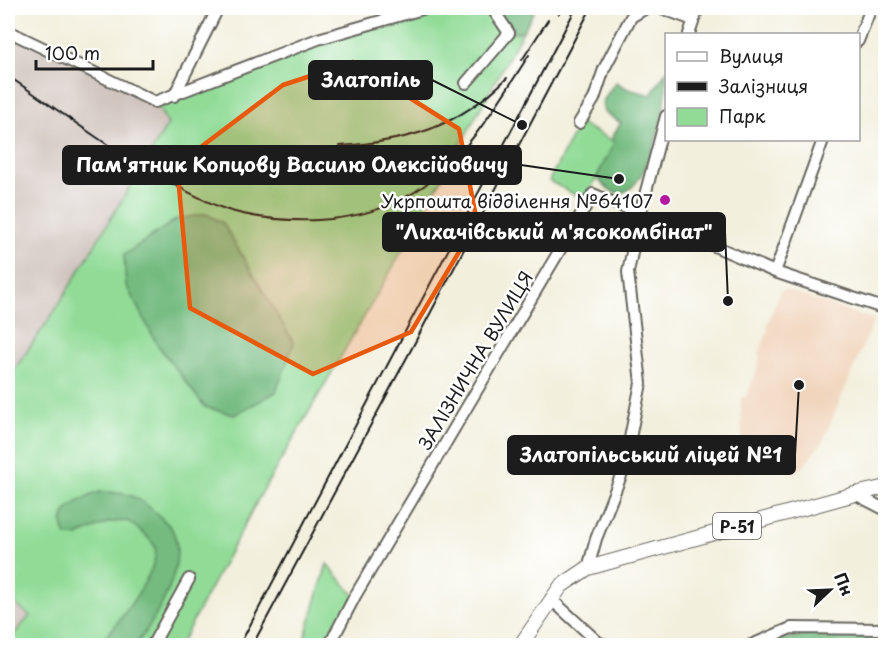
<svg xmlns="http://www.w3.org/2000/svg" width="893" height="653" viewBox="0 0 893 653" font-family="'Playpen Sans',sans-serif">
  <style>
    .built { fill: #f1d5bd }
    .industrial { fill: #cec1ba }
    .green { fill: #91db97; stroke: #567c5a; stroke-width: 1.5 }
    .forest { fill: #74bb80; stroke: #486c4e; stroke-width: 1.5 }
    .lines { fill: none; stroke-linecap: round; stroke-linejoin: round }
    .minor-casing { stroke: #67665f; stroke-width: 14 }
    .major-casing { stroke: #67665f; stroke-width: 16 }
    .minor { stroke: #fff; stroke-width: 10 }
    .major { stroke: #fff; stroke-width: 14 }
    .rail { stroke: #1c1c1c; stroke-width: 2 }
    .marked { fill: #e8590c; fill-opacity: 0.2; stroke: #e8590c; stroke-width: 4.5; stroke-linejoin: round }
    .poi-dot { fill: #b5179e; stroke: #fff; stroke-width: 2 }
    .labels { text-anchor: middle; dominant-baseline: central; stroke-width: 5; stroke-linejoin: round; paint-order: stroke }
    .shield { fill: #fff; stroke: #606060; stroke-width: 1.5 }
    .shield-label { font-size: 16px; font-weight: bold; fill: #1c1c1c }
    .poi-label { font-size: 18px; fill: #1c1c1c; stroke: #fff; text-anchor: end }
    .street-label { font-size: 18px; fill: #1c1c1c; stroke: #fff }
    .leader { fill: none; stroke: #1c1c1c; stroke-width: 2 }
    .callout-dot { fill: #1c1c1c; stroke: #fff; stroke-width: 2 }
    .callout { fill: #1c1c1c; stroke: #1c1c1c; stroke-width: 2 }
    .callout-label { font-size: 20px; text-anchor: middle; font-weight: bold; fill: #fff }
  </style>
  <rect width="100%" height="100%" fill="#fff"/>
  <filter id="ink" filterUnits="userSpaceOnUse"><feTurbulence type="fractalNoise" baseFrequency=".0167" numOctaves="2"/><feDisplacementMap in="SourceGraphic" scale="12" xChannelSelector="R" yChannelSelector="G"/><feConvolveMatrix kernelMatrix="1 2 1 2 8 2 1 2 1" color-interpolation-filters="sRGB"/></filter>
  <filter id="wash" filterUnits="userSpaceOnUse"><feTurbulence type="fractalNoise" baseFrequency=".008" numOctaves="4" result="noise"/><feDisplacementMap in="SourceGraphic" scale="24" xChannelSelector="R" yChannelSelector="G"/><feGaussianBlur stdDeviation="1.35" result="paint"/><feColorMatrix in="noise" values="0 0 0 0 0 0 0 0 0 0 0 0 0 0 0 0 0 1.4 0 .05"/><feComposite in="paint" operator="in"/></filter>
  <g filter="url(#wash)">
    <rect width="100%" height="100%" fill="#f2efdc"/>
    <!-- built -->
    <path class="built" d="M784,289L874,320L822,443L801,469L793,473L777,452L762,447L750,450L742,442L741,397H746L756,373L760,356L759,354L768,330L767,325L780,292Z"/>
    <!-- industrial -->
    <path class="industrial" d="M8,31L155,102L168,124L56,309L8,379Z
      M8,598L30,616L8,641Z"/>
    <!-- green -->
    <path class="green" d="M426,8H492L509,33L523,31L392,269L261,494L180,645L8,646V641L30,616L8,598V379L56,309L168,124L155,102L318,39Z
      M579,123L615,142L585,200L549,181Z
      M327,564L355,596L329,645L302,646Z"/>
    <!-- forest -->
    <path class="forest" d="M492,8H536L523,31L509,33Z
      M666,71C666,78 667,86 666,94C663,121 637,234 597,177L614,143L612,137L621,123L604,112L602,103L609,91L616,82L628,89L651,95Z
      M206,214L223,223L294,343L276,392L234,415L205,407L157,344L126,285L124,255L177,219Z
      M100,492C127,492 137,495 157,514C162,519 170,525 173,531C188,567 156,618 136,645H98C114,630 162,567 155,547C151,537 136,528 128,521L109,522L77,536H66C53,509 79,500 100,492Z
      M834,628L881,633L885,635V645L768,646L773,641Z"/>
  </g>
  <g filter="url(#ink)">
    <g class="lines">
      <defs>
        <path id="minor" d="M661,8L693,20
          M8,31L155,102L318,39L426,8
          M689,34L698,8
          M858,41L871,8
          M466,83L509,33L492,8
          M174,96L218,8
          M579,123L594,99L604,69L631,17L646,8
          M775,272L823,140
          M855,494L886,510
          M588,568L596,539L624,468L641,383L628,272L640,214L775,272L886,309
          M551,599L599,643L613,646
          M152,646L189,579
          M329,646L355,596L593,194L640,214L666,116
          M749,646L791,628L886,629"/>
        <path id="major" d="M520,646L561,586L588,568L855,494L886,487"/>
      </defs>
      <!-- minor casing -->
      <use href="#minor" class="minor-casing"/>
      <!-- major casing -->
      <use href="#major" class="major-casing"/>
      <!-- minor -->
      <use href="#minor" class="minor"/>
      <!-- major -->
      <use href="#major" class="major"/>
      <!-- rail -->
      <path class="rail" d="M559,14L561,8
        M522,60L548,20
        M8,76C63,113 116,154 175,185C192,194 210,204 228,210C257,219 289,221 318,220C355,218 394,208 425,185C470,152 499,101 529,55
        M339,146C407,142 457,128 507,78
        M239,646L576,8
        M252,646L412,348L591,8"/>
    </g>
  </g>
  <!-- marked area -->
  <path class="marked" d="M353,62L459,129L477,222L411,332L313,374L190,308L177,165L283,85Z"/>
  <!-- markers -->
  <circle class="poi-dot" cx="665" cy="200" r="6"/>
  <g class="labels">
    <!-- shield labels -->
    <rect class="shield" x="713" y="513" width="48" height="26" rx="4.5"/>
    <g class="shield-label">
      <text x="737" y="526">Р-51</text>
    </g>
    <!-- poi labels -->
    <g class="poi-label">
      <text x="653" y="200">Укрпошта відділення №64107</text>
    </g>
    <!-- street labels -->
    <g class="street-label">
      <text transform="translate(475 360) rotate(-59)">ЗАЛІЗНИЧНА ВУЛИЦЯ</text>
    </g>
  </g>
  <!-- callouts -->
  <path class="leader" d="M522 125L432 80M619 179L521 165M728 301L725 232M799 385L795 455"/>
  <g class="callout-dot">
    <circle cx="522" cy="125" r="6"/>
    <circle cx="619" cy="179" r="6"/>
    <circle cx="728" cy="301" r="6"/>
    <circle cx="799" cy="385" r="6"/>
  </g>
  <g class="callout">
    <rect x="309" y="61" width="123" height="38" rx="6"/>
    <rect x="63" y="146" width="458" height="38" rx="6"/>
    <rect x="383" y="213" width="342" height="38" rx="6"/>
    <rect x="508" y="436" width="287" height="38" rx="6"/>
  </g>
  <g class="callout-label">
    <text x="371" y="87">Златопіль</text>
    <text x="292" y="172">Пам'ятник Копцову Василю Олексійовичу</text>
    <text x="554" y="239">"Лихачівський м'ясокомбінат"</text>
    <text x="651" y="462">Златопільський ліцей №1</text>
  </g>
  <!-- margin -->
  <rect width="893" height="653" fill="none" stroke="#fff" stroke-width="30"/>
  <!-- legend -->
  <rect x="665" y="33" width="195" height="108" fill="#ffffff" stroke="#a4a4a4" stroke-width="1.5"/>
  <rect x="677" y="52" width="30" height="9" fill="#ffffff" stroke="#a4a4a4" stroke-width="1.5"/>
  <text x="719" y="63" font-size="18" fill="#1c1c1c">Вулиця</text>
  <rect x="677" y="82" width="30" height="9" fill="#1c1c1c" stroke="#a4a4a4" stroke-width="1.5"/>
  <text x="719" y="93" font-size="18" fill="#1c1c1c">Залізниця</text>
  <rect x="677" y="108" width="30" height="18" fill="#91db97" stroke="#a4a4a4" stroke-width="1.5"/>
  <text x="719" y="123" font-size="18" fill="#1c1c1c">Парк</text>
  <!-- north arrow -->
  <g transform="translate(830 590) rotate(67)" stroke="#ffffff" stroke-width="4.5" paint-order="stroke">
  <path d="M0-4.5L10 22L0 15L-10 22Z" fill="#1c1c1c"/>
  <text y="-9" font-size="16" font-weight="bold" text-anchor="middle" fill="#1c1c1c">Пн</text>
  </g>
  <!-- scale -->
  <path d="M36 60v9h117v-9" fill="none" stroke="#1c1c1c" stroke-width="3"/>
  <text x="45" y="60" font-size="18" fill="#1c1c1c" stroke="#ffffff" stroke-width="4.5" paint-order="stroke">100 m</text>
</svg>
